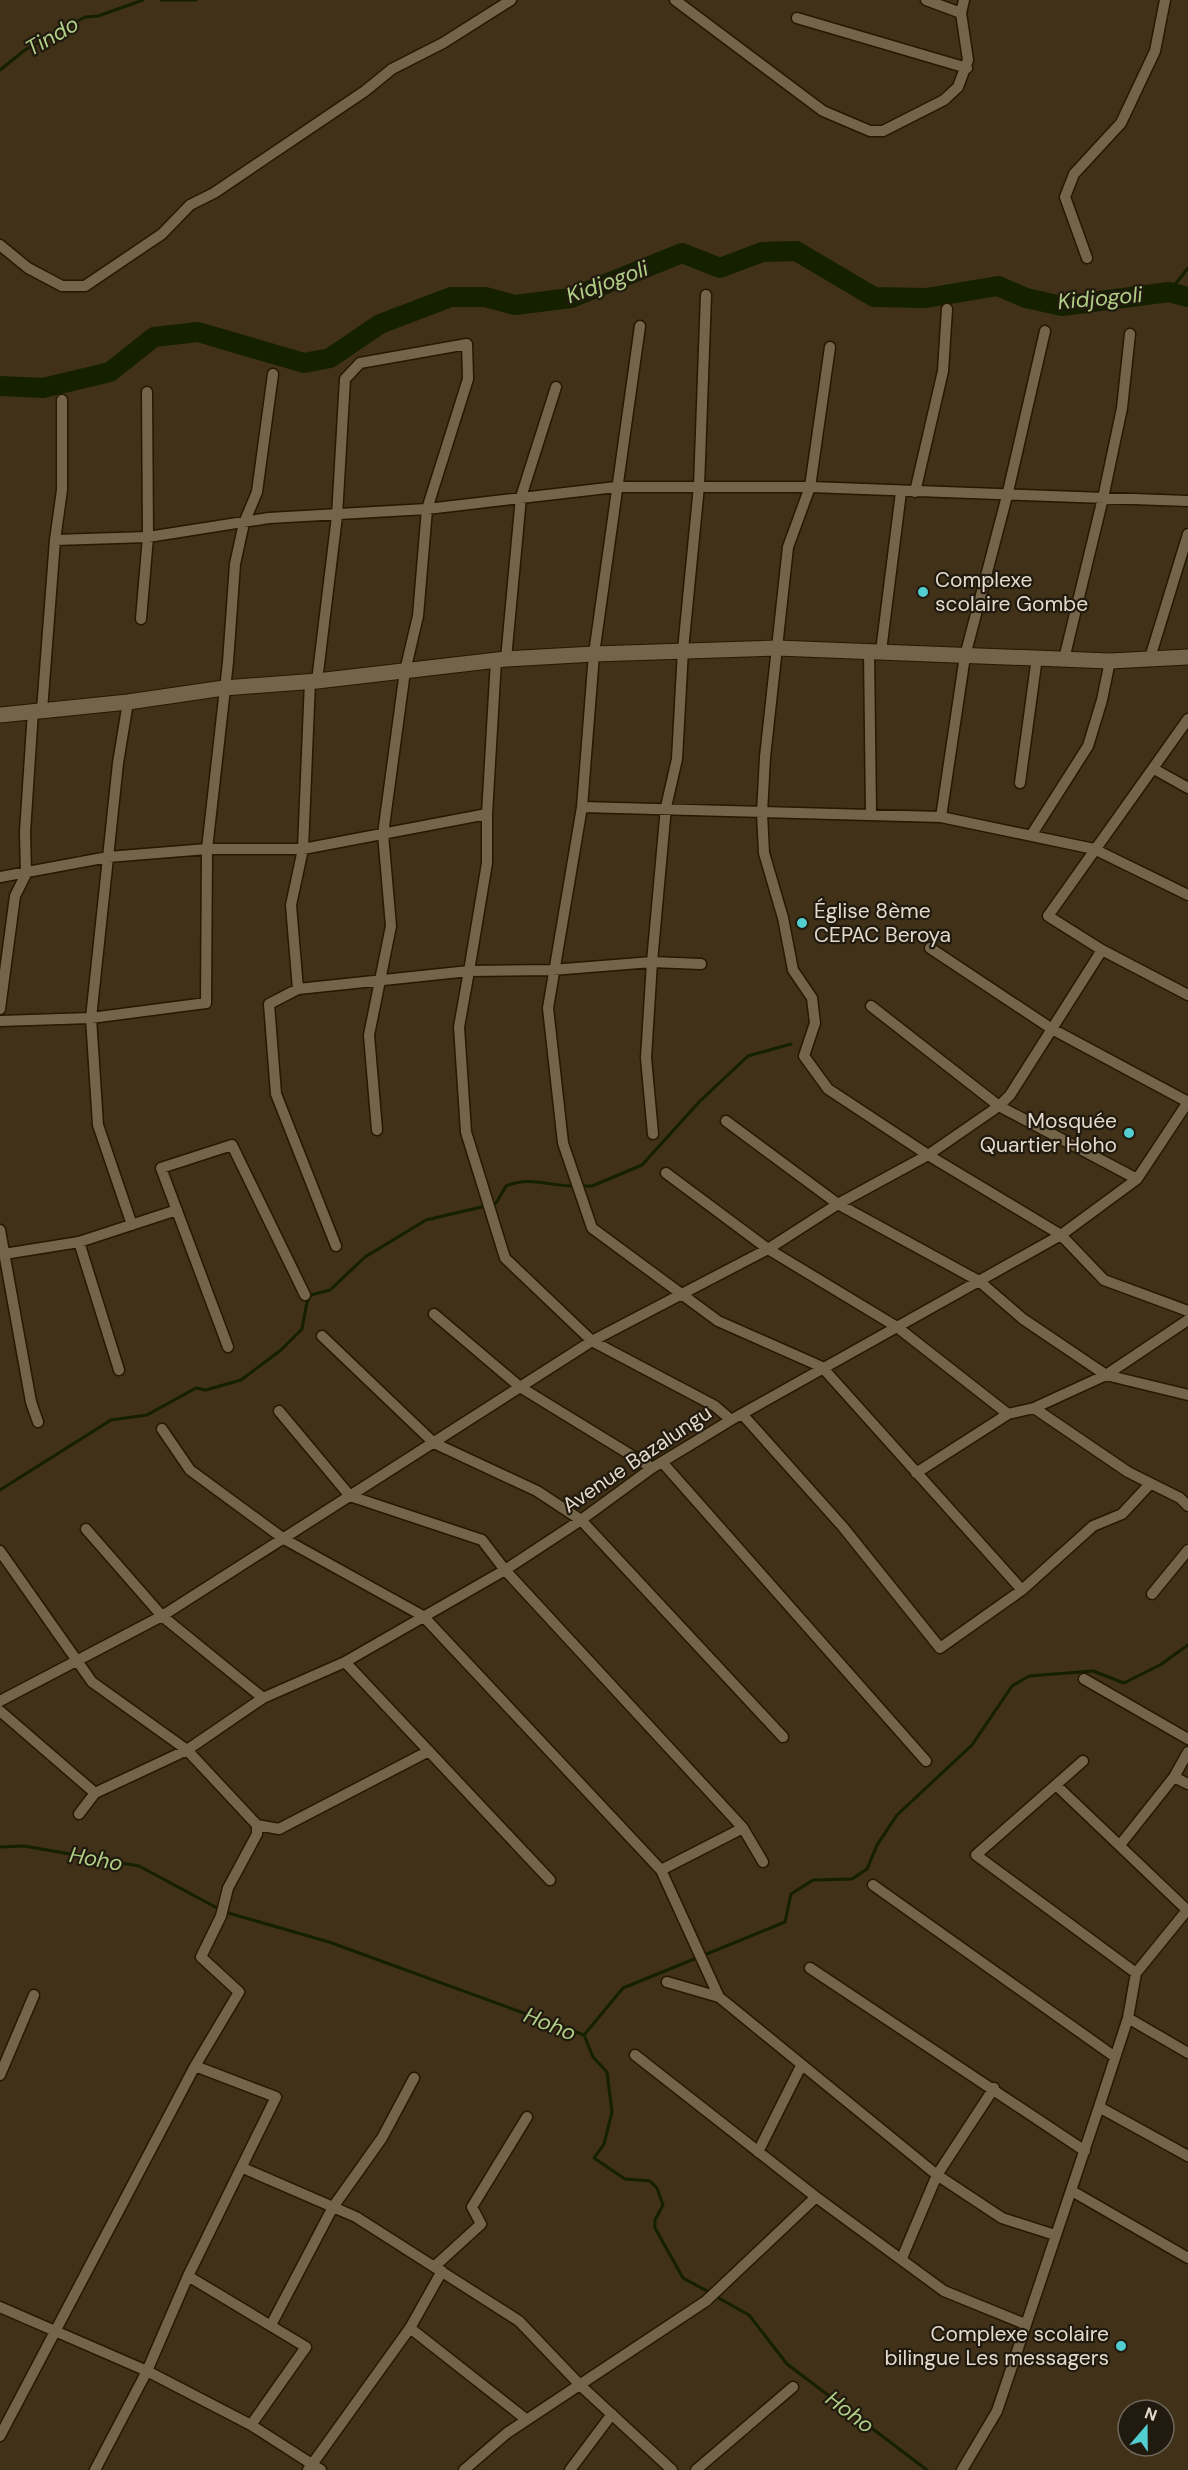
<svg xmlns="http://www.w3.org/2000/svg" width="1188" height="2470" viewBox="0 0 1188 2470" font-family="'DM Sans',sans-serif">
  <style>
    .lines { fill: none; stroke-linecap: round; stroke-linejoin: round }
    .stream { stroke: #142000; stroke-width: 3 }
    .river { stroke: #142000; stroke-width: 20 }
    .street-casing { stroke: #261801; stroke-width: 13 }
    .secondary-casing { stroke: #261801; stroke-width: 17 }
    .street { stroke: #74644a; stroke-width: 10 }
    .secondary { stroke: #74644a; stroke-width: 15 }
    .poi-dot { fill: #52cdd0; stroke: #211a0f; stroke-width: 2 }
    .labels { text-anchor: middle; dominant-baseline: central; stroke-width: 4.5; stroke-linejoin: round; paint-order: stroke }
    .poi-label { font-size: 21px; fill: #e3dacb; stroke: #211a0f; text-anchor: start }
    .street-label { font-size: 21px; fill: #e3dacb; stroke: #211a0f }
    .water-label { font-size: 22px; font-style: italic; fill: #b1ce86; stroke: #211a0f }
  </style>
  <rect width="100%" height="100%" fill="#403118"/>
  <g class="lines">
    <!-- stream -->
    <path class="stream" d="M161,0H196
      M0,70L25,50L85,17L98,16L143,0
      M1169,292L1188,268
      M581,1186H592L642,1165L700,1101L748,1056L791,1044
      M492,1205L496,1203L506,1186C530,1176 548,1186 574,1186
      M0,1490L111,1420L147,1415L196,1388L206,1390L241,1380L281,1350L302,1329L307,1302L311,1295L330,1290L365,1257L426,1220L486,1206
      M0,1847L24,1846L139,1866L219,1909
      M225,1912L329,1942L584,2035L593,2057L607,2072L612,2112L604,2144L594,2158L625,2179L650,2181L657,2188L663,2205L655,2220V2228L683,2278L709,2292
      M584,2035L623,1988L785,1922L791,1894L813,1880L852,1879L867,1869L877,1845L897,1815L972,1745L1012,1686L1029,1676L1093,1671L1124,1683L1160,1665L1188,1645
      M715,2296L749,2315L787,2364L927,2470"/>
    <!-- river -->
    <path class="river" d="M0,386L43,388L110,372L154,337L198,332L304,363L330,358L380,324L451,297H485L515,305L571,298L682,253L720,268L762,252L796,251L874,297L926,298L998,286L1026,298L1062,306L1169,292L1188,297"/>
    <defs>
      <path id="street" d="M675,0L823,111L870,131H883L944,100L958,87L968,60L961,13L964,0
        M926,0L961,13
        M797,18L967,68
        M0,245L28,268L62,286H85L162,234L190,205L214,193L365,91L392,69L443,43L511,0
        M1087,258L1065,197L1074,174L1121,123L1155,51L1165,0
        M640,326L594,654L582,807L548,1008L563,1143L592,1228L718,1321L822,1367L1022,1590
        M830,347L810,487L788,547L765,757L762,813L764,853L783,918L793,970L812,998L815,1023L804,1056L828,1089L928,1155L1061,1235L1104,1280L1188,1311
        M915,492L943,371L947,309
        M55,540L148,537L269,518L427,509L616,487H810L1188,501
        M141,619L148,537L147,392
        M869,651L871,813
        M881,651L901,492
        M506,659L521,497L556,387
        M1064,659L1103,498L1122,408L1130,334
        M1149,661L1188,534
        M317,681L337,516L345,379L360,363L467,344L468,379L427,509L418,616L405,671L383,834L391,926L369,1035L377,1130
        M128,702L118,763L91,1018L98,1125L132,1225
        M42,710L55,540L62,490V400
        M1188,719L1048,916L1102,950L1188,995
        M1154,769L1188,788
        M1020,783L1037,657
        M582,807L941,817L1094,849L1188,895
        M941,817L965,656L1007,496L1045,331
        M1032,834L1088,746L1102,700L1110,661
        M0,877L108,857L207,849H303L487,814
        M701,964L652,962L552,970L469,971L459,1027L466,1132L505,1258L592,1341L715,1406L731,1420
        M298,989L291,905L303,849L310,681
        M871,1006L999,1106L1137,1179
        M0,1009L15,896L26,874L25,832L33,711
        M0,1021L91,1018L206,1003L207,849L228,662L235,564L244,523L257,492L273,374
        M726,1121L838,1204L979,1281L1023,1319L1106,1375L1188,1395
        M653,1134L646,1058L652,962L666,807L677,759L683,650L699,486L706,295
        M666,1173L768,1249L897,1327L1008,1414
        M0,1230L31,1402L38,1422
        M79,1242L119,1370
        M336,1246L276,1094L269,1004L298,989L469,971L487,863V814L496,660
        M4,1254L79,1242L177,1210
        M434,1314L520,1387L652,1468
        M322,1336L434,1443L537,1491L581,1520L783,1737
        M228,1347L161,1168L232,1145L305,1295
        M1034,1408L1128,1472L1180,1498L1188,1506
        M279,1411L350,1496L482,1540L505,1570L743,1828L763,1862
        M742,1414L843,1527L940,1648L1022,1590L1093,1526L1122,1514L1150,1484
        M162,1429L190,1470L284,1539L423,1616L661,1870L719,1997L937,2175L1002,2218L1055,2235
        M662,1462L926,1761
        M916,1473L1008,1414L1034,1408L1106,1375L1188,1320
        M86,1529L162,1616L263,1698
        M0,1551L92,1682L187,1750L257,1825V1834L228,1888L221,1916L201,1957L239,1992L195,2066L0,2436
        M1152,1594L1188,1550
        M345,1662L550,1880
        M1084,1679L1188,1739
        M0,1701L162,1616L592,1341L768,1249L838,1204L928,1155L999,1106L1010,1095L1102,950
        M0,1711L95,1793
        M1083,1761L976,1855L1136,1973
        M1174,1777L1188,1784
        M1056,1785L1187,1910
        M79,1814L95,1793L187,1750L263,1698L345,1662L505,1570L581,1520L652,1468L731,1420L1061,1235L1137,1179L1188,1102L1052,1029L930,948
        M257,1825L279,1829L429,1751
        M1120,1845L1174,1777L1188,1752
        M661,1870L743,1828
        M873,1885L1115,2057
        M810,1968L1085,2151
        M667,1982L719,1997
        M1128,2018L1188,2053
        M635,2055L816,2197L944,2291L1025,2324
        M0,2075L34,1995
        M1099,2107L1188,2156
        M758,2152L801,2066
        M243,2168L356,2217L519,2321L581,2386L672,2470
        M1072,2191L1188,2258
        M902,2258L937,2175L994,2088
        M435,2266L481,2224L472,2207L527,2117
        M188,2276L306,2347L251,2425
        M0,2307L147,2371L251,2425L321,2470
        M271,2325L333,2207L382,2138L414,2078
        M410,2328L527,2420
        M95,2470L147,2371L188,2276L276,2097L195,2066
        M308,2470L410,2328L442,2271
        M464,2470L507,2433L706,2301L816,2197
        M570,2470L612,2414
        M696,2470L793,2387
        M962,2470L997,2411L1099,2107L1128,2018L1136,1973L1188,1909"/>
      <path id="secondary" d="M0,715L128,702L224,688L317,681L506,659L594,654L777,648L1110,661L1188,657"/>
    </defs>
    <!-- street casing -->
    <use href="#street" class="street-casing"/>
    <!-- secondary casing -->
    <use href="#secondary" class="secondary-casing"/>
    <!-- street -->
    <use href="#street" class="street"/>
    <!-- secondary -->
    <use href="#secondary" class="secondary"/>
  </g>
  <!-- markers -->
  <g class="poi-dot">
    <circle cx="923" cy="592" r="6"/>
    <circle cx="802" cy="923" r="6"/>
    <circle cx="1129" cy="1133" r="6"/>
    <circle cx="1121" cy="2346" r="6"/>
  </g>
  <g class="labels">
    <!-- poi labels -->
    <g class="poi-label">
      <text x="935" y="580">Complexe<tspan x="935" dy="24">scolaire Gombe</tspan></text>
      <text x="814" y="911">Église 8ème<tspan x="814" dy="24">CEPAC Beroya</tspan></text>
      <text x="1117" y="1121" text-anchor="end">Mosquée<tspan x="1117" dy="24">Quartier Hoho</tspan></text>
      <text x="1109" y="2334" text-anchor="end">Complexe scolaire<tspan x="1109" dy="24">bilingue Les messagers</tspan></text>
    </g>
    <!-- street labels -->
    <g class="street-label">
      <text transform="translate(637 1459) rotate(-34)">Avenue Bazalungu</text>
    </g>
    <!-- water labels -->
    <g class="water-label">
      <text transform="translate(52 36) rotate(-30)">Tindo</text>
      <text transform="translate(607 282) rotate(-20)">Kidjogoli</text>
      <text transform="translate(1100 298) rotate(-5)">Kidjogoli</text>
      <text transform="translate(96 1859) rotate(10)">Hoho</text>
      <text transform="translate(550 2024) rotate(22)">Hoho</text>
      <text transform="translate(850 2412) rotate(37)">Hoho</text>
    </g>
  </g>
  <!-- north arrow -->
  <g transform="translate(1146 2428) rotate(20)"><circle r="28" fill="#211a0f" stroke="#6f675a" stroke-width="1.5"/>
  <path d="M0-4.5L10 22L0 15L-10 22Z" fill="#52cdd0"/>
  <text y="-9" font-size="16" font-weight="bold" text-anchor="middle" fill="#e3dacb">N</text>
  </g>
</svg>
